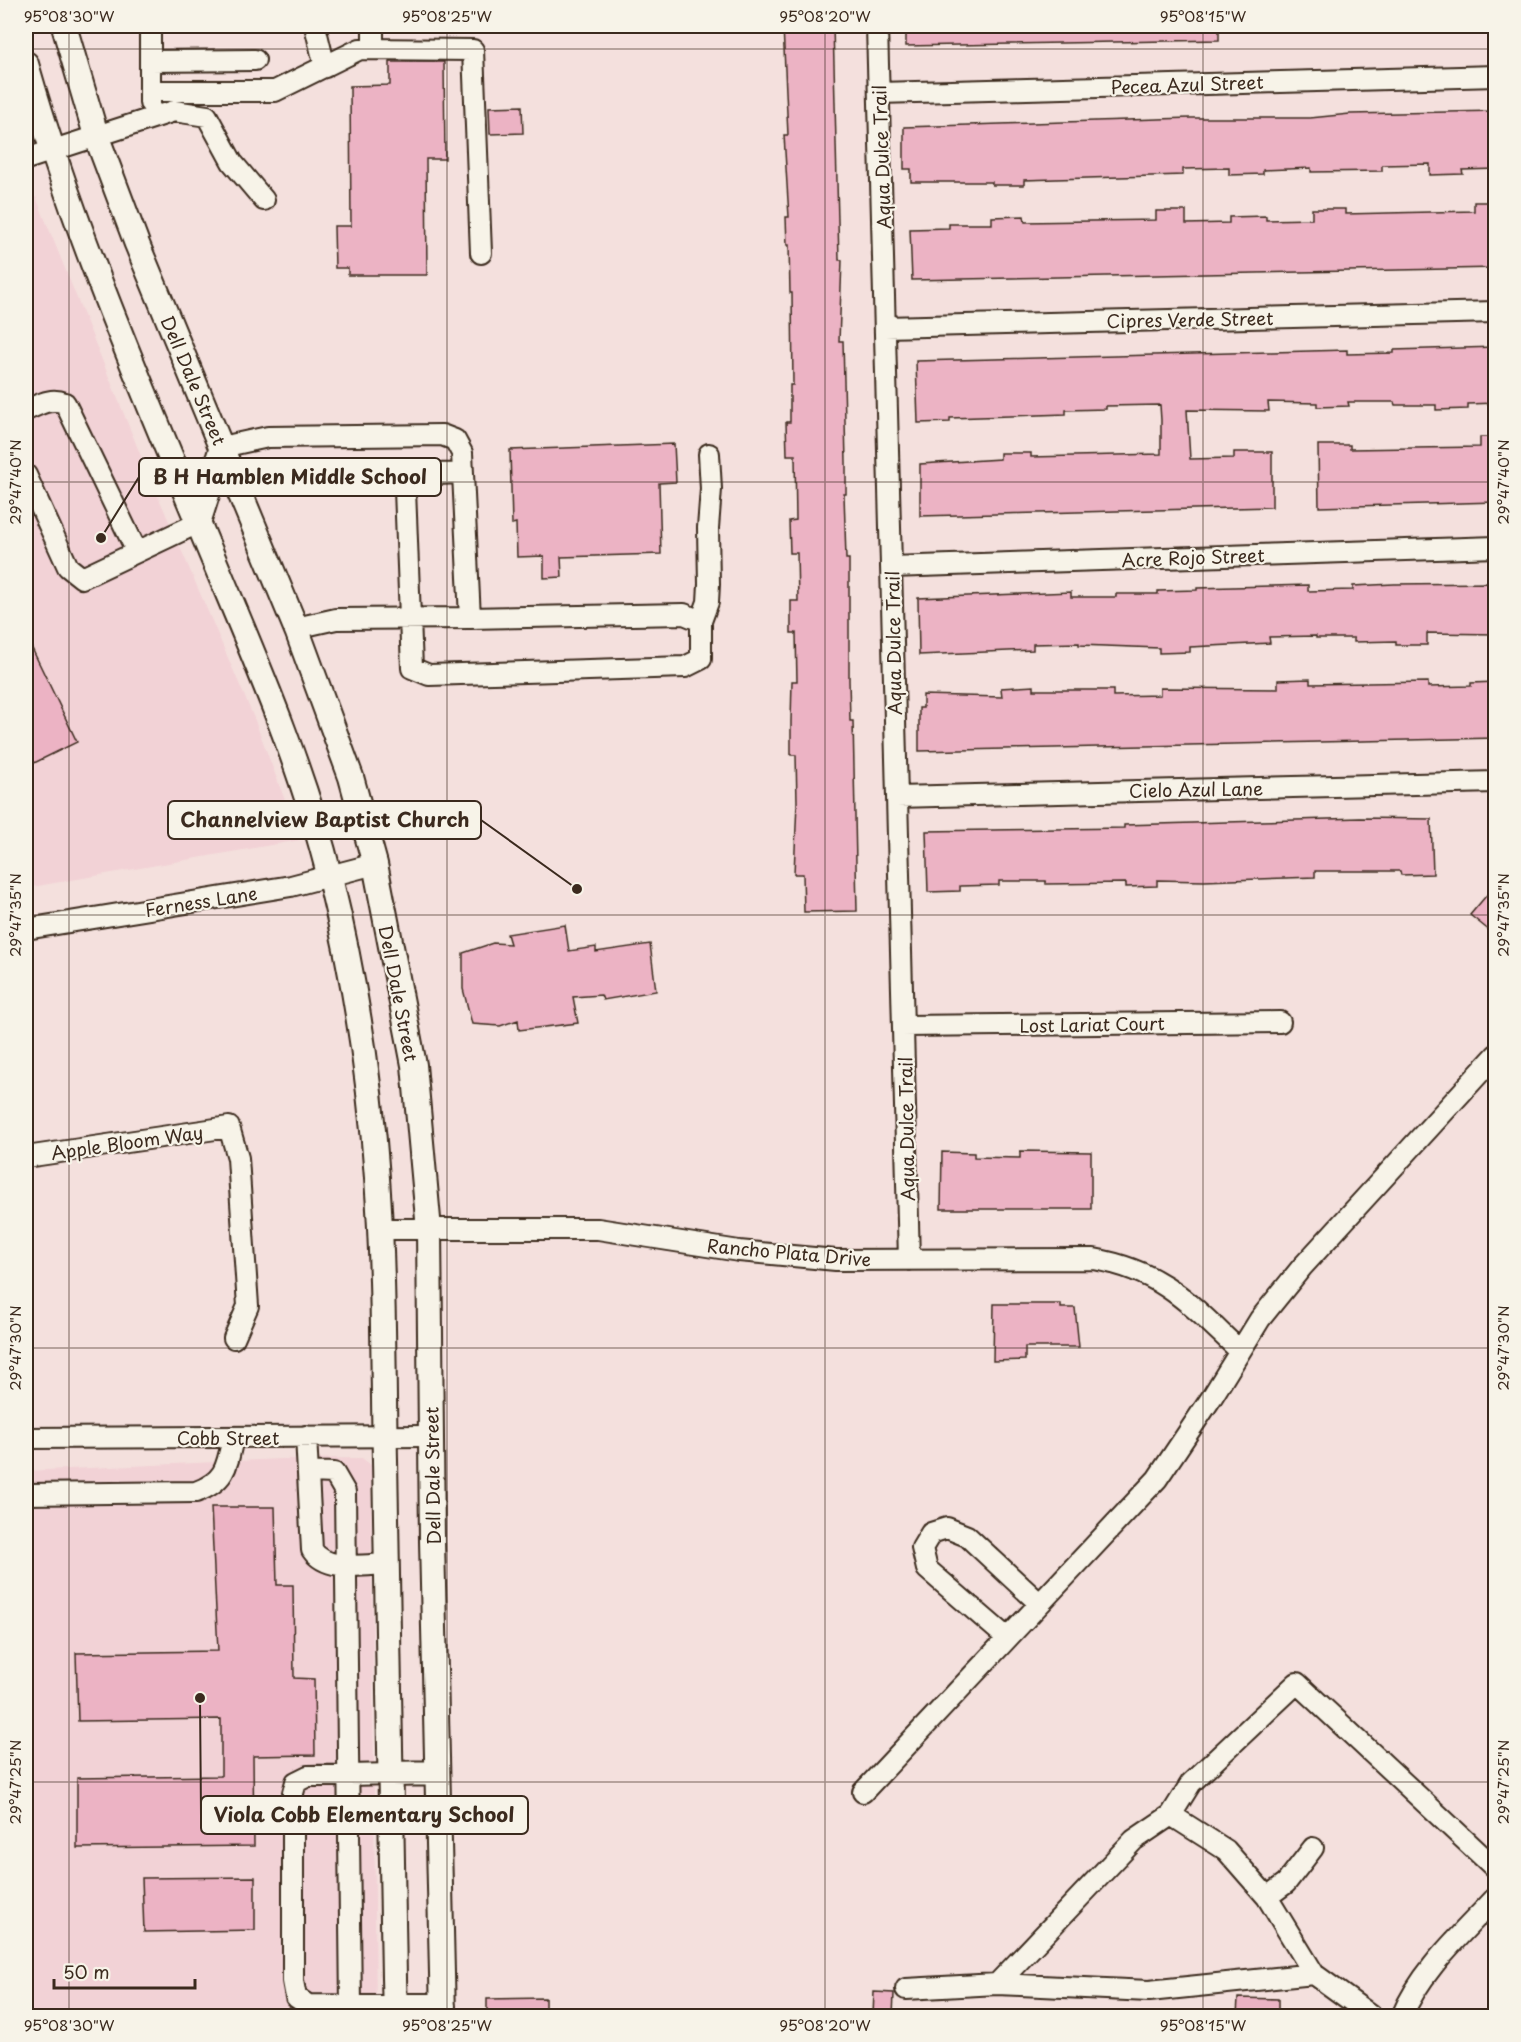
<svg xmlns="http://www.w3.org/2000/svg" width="1521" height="2042" viewBox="0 0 1521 2042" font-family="'Playpen Sans',sans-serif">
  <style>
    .built { fill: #f2d2d6 }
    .building { fill: #ecb3c4; stroke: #3b2a1e; stroke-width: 1.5 }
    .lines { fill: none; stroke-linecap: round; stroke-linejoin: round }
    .minor-casing { stroke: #3b2a1e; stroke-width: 24 }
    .major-casing { stroke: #3b2a1e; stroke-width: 28 }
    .minor { stroke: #f7f3e8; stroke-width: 20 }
    .major { stroke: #f7f3e8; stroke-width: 24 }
    .ticks { fill: none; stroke: #3b2a1e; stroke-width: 1.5; stroke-opacity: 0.45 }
    .labels { text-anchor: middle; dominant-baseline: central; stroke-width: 4.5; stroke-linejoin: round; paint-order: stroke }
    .street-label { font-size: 18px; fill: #3b2a1e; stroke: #f7f3e8 }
    .leader { fill: none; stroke: #3b2a1e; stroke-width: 2 }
    .callout-dot { fill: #3b2a1e; stroke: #f7f3e8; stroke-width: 2 }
    .callout { fill: #f7f3e8; stroke: #3b2a1e; stroke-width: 2 }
    .callout-label { font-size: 20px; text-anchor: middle; font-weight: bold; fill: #3b2a1e }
    .neatline { fill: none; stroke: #3b2a1e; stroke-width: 2 }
    .ticks-label { font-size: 15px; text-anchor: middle; fill: #3b2a1e }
  </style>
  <rect width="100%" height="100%" fill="#f4e0dd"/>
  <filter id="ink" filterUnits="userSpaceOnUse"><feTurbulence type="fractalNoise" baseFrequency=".0167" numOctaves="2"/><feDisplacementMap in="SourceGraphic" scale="12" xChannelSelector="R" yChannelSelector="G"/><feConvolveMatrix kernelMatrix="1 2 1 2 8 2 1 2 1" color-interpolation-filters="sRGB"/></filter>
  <g filter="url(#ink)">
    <!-- built -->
    <path class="built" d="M36,197L145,466L254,718L300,840L26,888V200Z
      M362,1458L371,1465L376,2016H26V1471L280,1459Z"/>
    <!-- building -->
    <path class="building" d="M783,26H833L839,260H842L839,341H843L846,462V494H844L846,559H849V680L850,721H853L857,911L804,912L803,874H794L797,802L796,755H791V721L792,681H797L796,633H791V601H798L797,553H790L789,521L796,520L795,455H787L786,422H790V385H793L792,293H790L789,245H787L786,217H789L784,135H788Z
      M906,26H1219V40L906,46Z
      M390,62H444L445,159H426L427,275H348V268H335L334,226H351L350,86L390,85Z
      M522,106L523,133L490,134L489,107Z
      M1496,111V169L1462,170L1463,174L1430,175V164L1382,165V171L1311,172V168L1263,170V174L1229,175V168L1183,169V175L1024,180V185H992V182H911V169H904V127L1190,118H1310L1350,114Z
      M1474,202H1496V268L912,280L910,229L949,228V224H992V217L1024,216L1025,222L1156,220V211H1186V224L1229,223V217L1266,216V220L1312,219V209H1345V214L1474,211Z
      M1496,347V403L1468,404V409L1436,410V405H1395L1394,402H1348L1349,406L1317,407V403L1268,402L1269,411L1187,410L1190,459L1234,458V452H1272V507L920,516V464L1000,459V453H1031V457L1161,454V420L1160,405L1106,406V409L1066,410V414L950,418V422L918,423L916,361L1347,350V354L1394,353V350Z
      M1480,437H1496V502L1319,507L1318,445H1350V449L1480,447Z
      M674,444L676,482L659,483L661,554L561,557L562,577L544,578V556L517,557L516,523L512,524L510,450Z
      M1496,583V634L1427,633V645H1396V641L1354,642V638H1316V636L1269,637L1270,643L1190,647V652L1159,653V648L1079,645V643L1033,644V650L919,655L918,598L1071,592V597H1116V594H1158V591L1197,590V588L1308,585V591L1353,590V586L1394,584Z
      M26,636L77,742L26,767Z
      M1310,679V684L1428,682V687L1471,686V683L1496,682V738L919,751V708H923V695L1002,697L1001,688L1034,686V690H1113V696L1160,695V688L1278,689V680Z
      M1360,818L1431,819L1433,874L1401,875L1400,871H1315V877L1204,881L1157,880V886L1126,887V883L1046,884V881H999V885L960,886V891L928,892L926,831L1124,828V825Z
      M1496,884V936L1470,915Z
      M565,925L569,951L596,947V952L650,944L656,991L603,1000L601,995L573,997L578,1023L519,1030L518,1020L500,1026L472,1024L463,989V953L493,943L510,944L507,934Z
      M1020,1151L1091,1152V1209H941L942,1152L974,1153V1157L1020,1158Z
      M994,1304H1061V1308H1075L1079,1347H1025V1360L993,1361Z
      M211,1507H275L277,1585H293L294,1678L314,1679L315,1755L253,1756L254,1846L77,1848V1778L221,1776V1719L78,1721L76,1653L218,1651Z
      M255,1877V1930L144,1932L142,1878Z
      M874,1992L894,1993L893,2016H873Z
      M545,1998V2016H487V1999Z
      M1238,1998L1278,1999V2016H1237Z"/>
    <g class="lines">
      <defs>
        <path id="minor" d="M315,26L325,67
          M373,26V49
          M877,26L909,1260
          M150,61L255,60
          M150,91H275L360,49L473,50L481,253
          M879,93L1496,76
          M150,103V26
          M26,159L174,111L207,116L232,162L264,200
          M885,327L1496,312
          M26,410C39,405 50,397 65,403L137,552
          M222,447L268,437L442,435L455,440L462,453L470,618L684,614L701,621V659L685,667L429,675L412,668L405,490L410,475L463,473
          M26,475L68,567L82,578L198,523
          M891,567L1496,547
          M701,621L708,602L709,584L708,528L711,489L709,454
          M296,628L336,619L470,618
          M897,797L1496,782
          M26,929L291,886L375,864
          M903,1026L1280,1022
          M26,1157L229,1127L238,1158L248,1306L234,1338
          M380,1229H598L739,1251L836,1260L1094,1259C1163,1271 1191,1305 1240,1351
          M306,1436L312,1550C327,1572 362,1565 387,1564
          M26,1438L431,1436
          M309,1472L334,1473L345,1492L351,2006
          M26,1494L196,1492C226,1481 227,1466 233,1437
          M1007,1638L927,1569L922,1548L931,1533L947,1528L967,1536L1039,1603
          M391,1774L308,1776L296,1782L293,1793V1981L296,1997L308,2005L394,2006
          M863,1792L1157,1479L1212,1397L1260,1319L1302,1267L1496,1055
          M1171,1815L1226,1850L1267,1897L1314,1974L1372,2016
          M1267,1897L1286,1883L1313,1848
          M997,1984L1149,1991L1314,1974
          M906,1989L997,1984L1134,1840L1171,1815L1191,1783L1297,1683L1496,1869
          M1402,2016C1421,1970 1462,1934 1496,1897"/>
        <path id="major" d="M64,26L96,135L137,244L298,633L351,777L375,864L414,1065L429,1230L432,1541L443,2016
          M26,64C73,229 142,388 208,546C253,654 302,764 330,878C354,975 370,1078 377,1178C384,1272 383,1366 385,1460C388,1646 390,1831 395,2016
          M198,523L222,447
          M391,1774L437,1773
          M394,2006H443"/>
      </defs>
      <!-- minor casing -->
      <use href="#minor" class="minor-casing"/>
      <!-- major casing -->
      <use href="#major" class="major-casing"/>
      <!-- minor -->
      <use href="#minor" class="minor"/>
      <!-- major -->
      <use href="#major" class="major"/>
    </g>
  </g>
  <!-- ticks -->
  <path class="ticks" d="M69,26V2016M447,26V2016M825,26V2016M1203,26V2016M26,49H1496M26,482H1496M26,915H1496M26,1348H1496M26,1782H1496"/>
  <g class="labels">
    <!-- street labels -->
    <g class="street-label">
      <text transform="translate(1187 84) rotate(-2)">Pecea Azul Street</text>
      <text transform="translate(881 157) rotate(-92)">Aqua Dulce Trail</text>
      <text transform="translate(1190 319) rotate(-1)">Cipres Verde Street</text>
      <text transform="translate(194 380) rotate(67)">Dell Dale Street</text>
      <text transform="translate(1193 557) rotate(-2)">Acre Rojo Street</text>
      <text transform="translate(893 643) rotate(-91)">Aqua Dulce Trail</text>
      <text transform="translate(1196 789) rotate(-1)">Cielo Azul Lane</text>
      <text transform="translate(201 901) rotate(-9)">Ferness Lane</text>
      <text transform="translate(399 993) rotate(79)">Dell Dale Street</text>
      <text transform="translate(1092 1024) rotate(-1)">Lost Lariat Court</text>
      <text transform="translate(906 1129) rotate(-91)">Aqua Dulce Trail</text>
      <text transform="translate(127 1142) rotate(-8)">Apple Bloom Way</text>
      <text transform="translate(789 1252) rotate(5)">Rancho Plata Drive</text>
      <text x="228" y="1437">Cobb Street</text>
      <text transform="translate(432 1476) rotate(-91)">Dell Dale Street</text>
    </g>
  </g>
  <!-- callouts -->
  <path class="leader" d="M101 538L139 477M577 889L481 820M200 1698L201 1815"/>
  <g class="callout-dot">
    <circle cx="101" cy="538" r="6"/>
    <circle cx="577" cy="889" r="6"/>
    <circle cx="200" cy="1698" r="6"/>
  </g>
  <g class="callout">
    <rect x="139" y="458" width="302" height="38" rx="6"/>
    <rect x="168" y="801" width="313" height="38" rx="6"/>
    <rect x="201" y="1796" width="327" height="38" rx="6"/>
  </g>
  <g class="callout-label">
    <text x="290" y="484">B H Hamblen Middle School</text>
    <text x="325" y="827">Channelview Baptist Church</text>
    <text x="364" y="1822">Viola Cobb Elementary School</text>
  </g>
  <!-- margin -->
  <rect width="1521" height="2042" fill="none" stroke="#f7f3e8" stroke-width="66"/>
  <!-- scale -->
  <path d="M54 1979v9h141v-9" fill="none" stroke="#3b2a1e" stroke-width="3"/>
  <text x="63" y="1979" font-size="18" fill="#3b2a1e" stroke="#f7f3e8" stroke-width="4.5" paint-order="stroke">50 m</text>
  <rect x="33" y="33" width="1455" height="1976" class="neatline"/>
  <g class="ticks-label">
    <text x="69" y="22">95°08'30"W</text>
    <text x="447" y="22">95°08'25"W</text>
    <text x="825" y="22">95°08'20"W</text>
    <text x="1203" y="22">95°08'15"W</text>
    <text transform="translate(16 482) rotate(-90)" y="5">29°47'40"N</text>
    <text transform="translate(1504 482) rotate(-90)" y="5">29°47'40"N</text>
    <text transform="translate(16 915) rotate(-90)" y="5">29°47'35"N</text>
    <text transform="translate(1504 915) rotate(-90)" y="5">29°47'35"N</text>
    <text transform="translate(16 1348) rotate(-90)" y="5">29°47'30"N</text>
    <text transform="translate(1504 1348) rotate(-90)" y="5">29°47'30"N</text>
    <text transform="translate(16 1782) rotate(-90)" y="5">29°47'25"N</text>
    <text transform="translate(1504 1782) rotate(-90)" y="5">29°47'25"N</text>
    <text x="69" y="2031">95°08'30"W</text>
    <text x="447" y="2031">95°08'25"W</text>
    <text x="825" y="2031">95°08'20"W</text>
    <text x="1203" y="2031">95°08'15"W</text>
  </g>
</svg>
